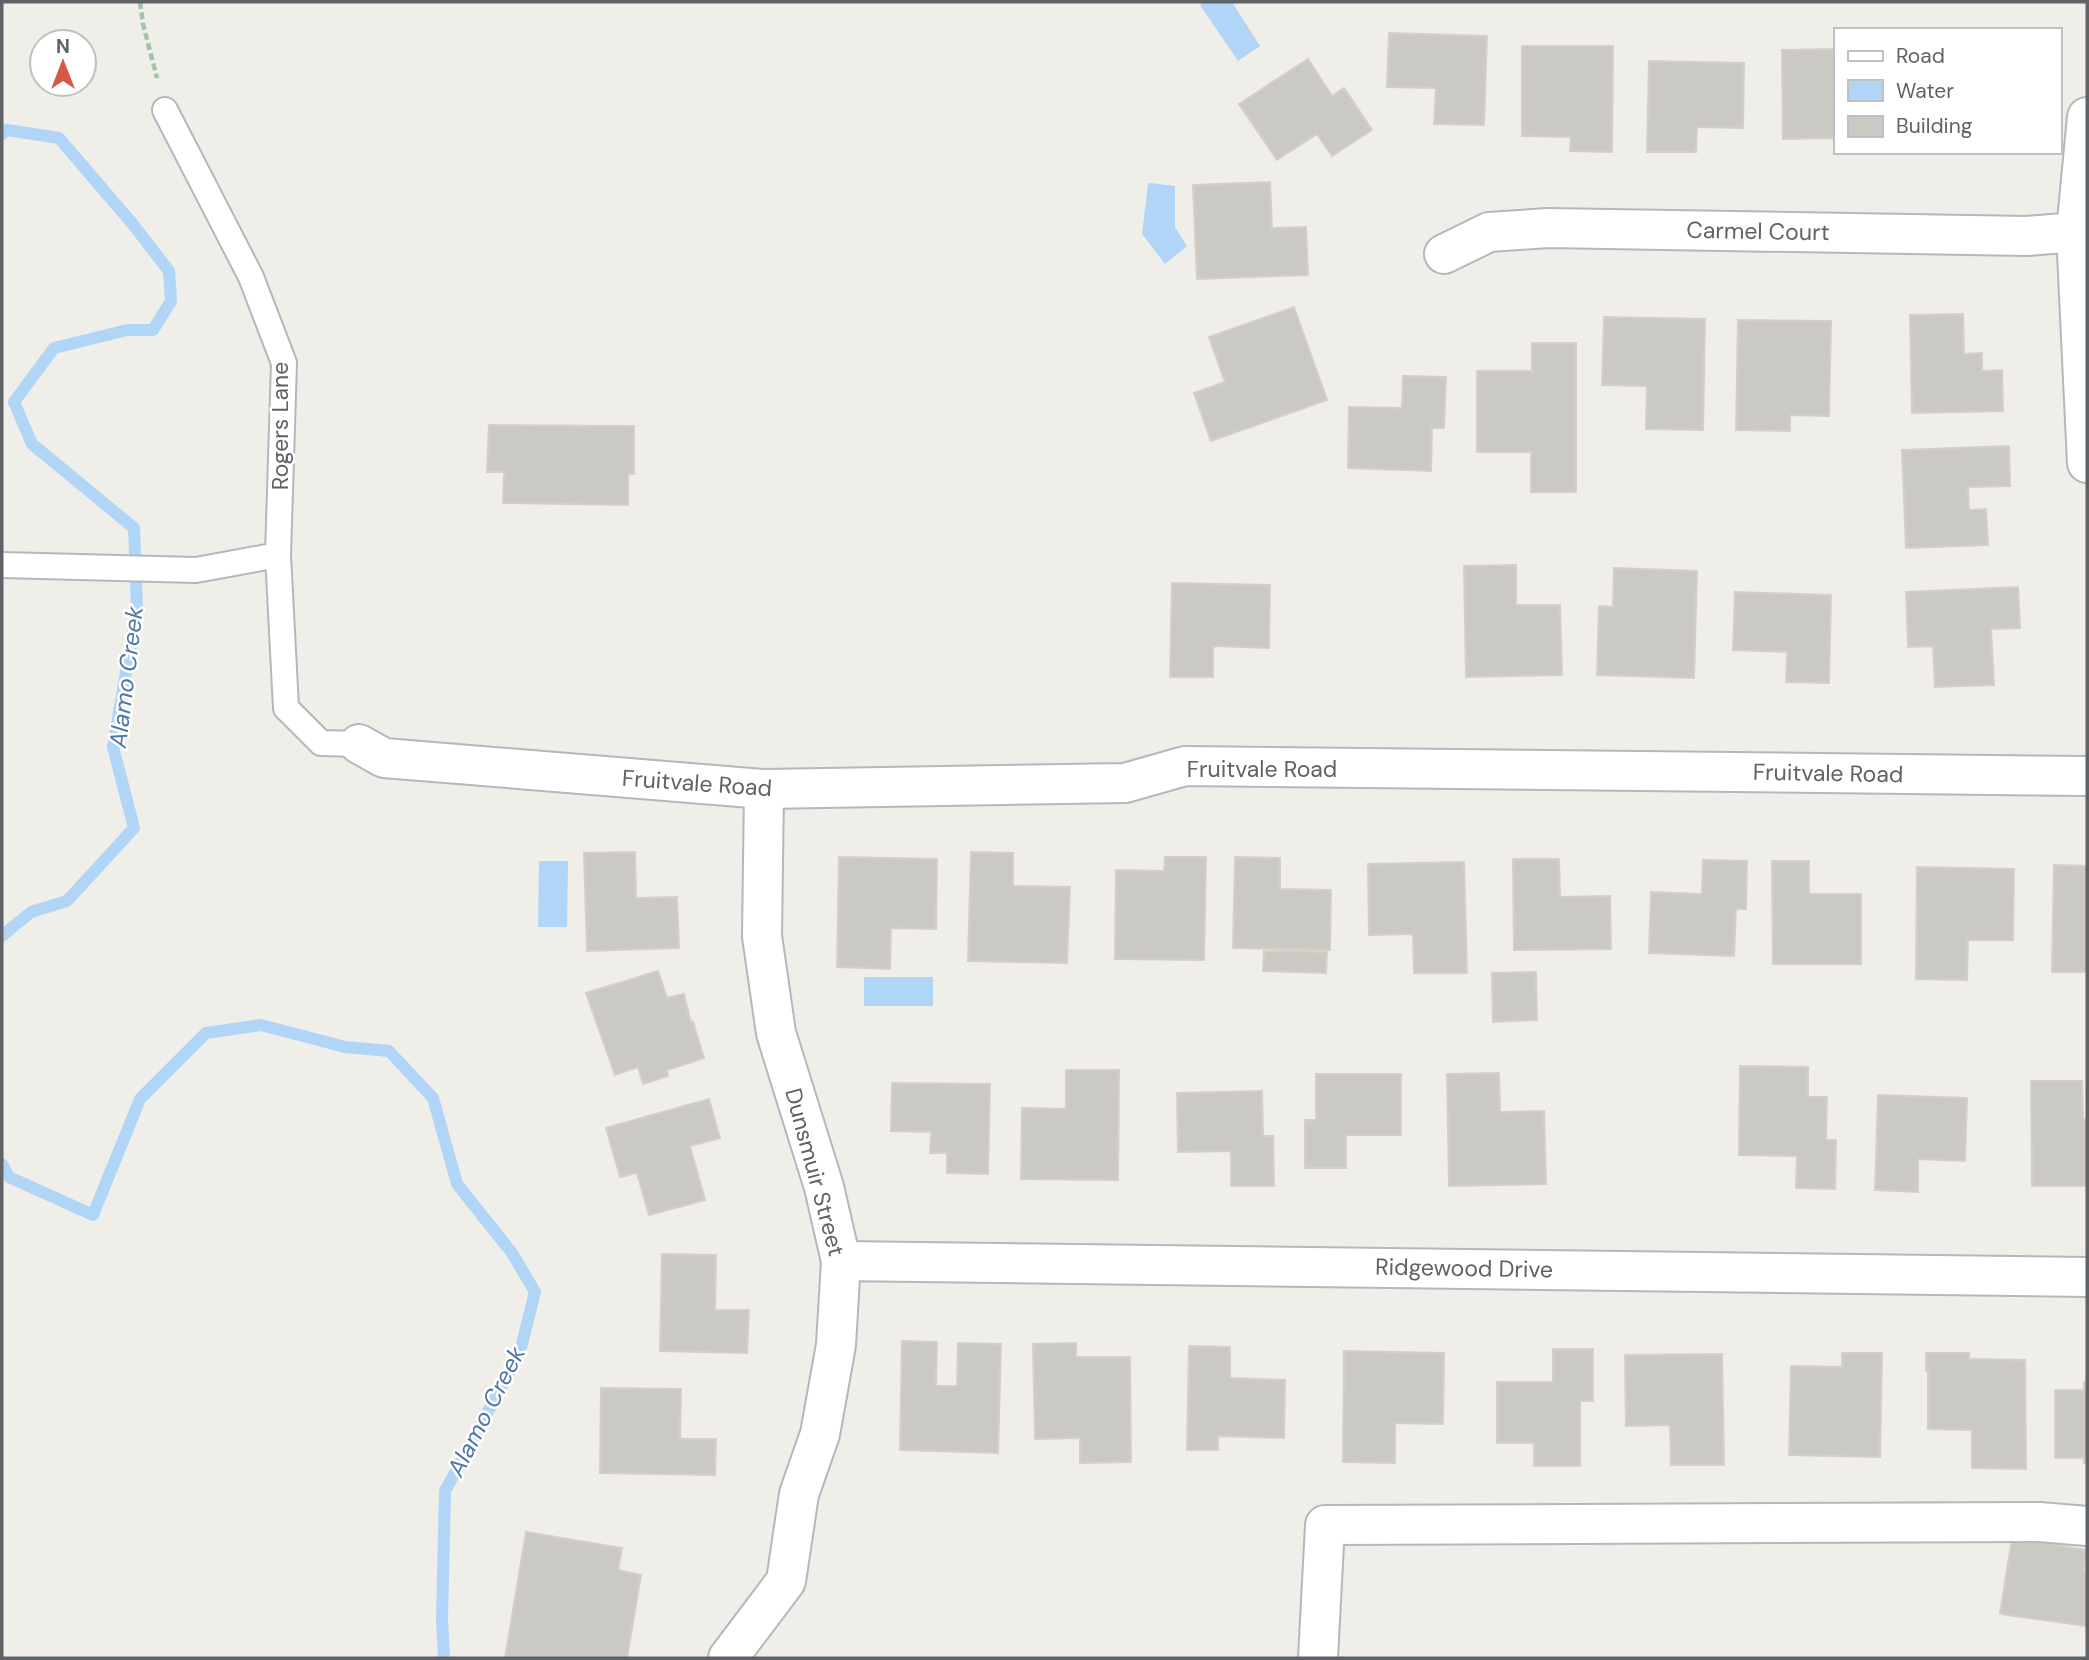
<svg xmlns="http://www.w3.org/2000/svg" width="2089" height="1660" viewBox="0 0 2089 1660" font-family="'DM Sans',sans-serif">
  <style>
    .water { fill: #b1d5f6 }
    .lines { fill: none; stroke-linecap: round; stroke-linejoin: round }
    .stream { stroke: #b1d5f6; stroke-width: 12 }
    .building { fill: #cbc9c4; stroke: #d4d0c7; stroke-width: 2 }
    .service-casing { stroke: #b5b7bb; stroke-width: 28 }
    .minor-casing { stroke: #b5b7bb; stroke-width: 42 }
    .tertiary-casing { stroke: #b5b7bb; stroke-width: 42 }
    .path { stroke: #a1c4ad; stroke-width: 4.5; stroke-dasharray: 7 3.5; stroke-linecap: butt }
    .service { stroke: #fff; stroke-width: 24 }
    .minor { stroke: #fff; stroke-width: 38 }
    .tertiary { stroke: #fff; stroke-width: 38 }
    .labels { text-anchor: middle; dominant-baseline: central; stroke-width: 5; stroke-linejoin: round; paint-order: stroke }
    .street-label { font-size: 23px; fill: #5f6266; stroke: #fff }
    .water-label { font-size: 24px; font-style: italic; fill: #4e76a7; stroke: #fff }
  </style>
  <rect width="100%" height="100%" fill="#efeee8"/>
  <!-- water -->
  <path class="water" d="M1204,2H1232L1260,46L1238,61L1200,5Z
    M1150,183L1175,186V227L1187,246L1165,264L1142,234L1148,184Z
    M539,861H568L567,927H538Z
    M864,977H933V1006H864Z"/>
  <g class="lines">
    <!-- stream -->
    <path class="stream" d="M2,134L7,130L59,138L131,222L169,271L171,301L153,330H127L54,348L14,402L32,444L134,528L137,609L113,747L134,828L67,901L31,912L2,936
      M2,1164L9,1177L93,1215L140,1099L206,1033L261,1025L345,1047L389,1051L433,1098L457,1184L512,1253L535,1292L520,1352L445,1491L442,1620L444,1658"/>
  </g>
  <!-- building -->
  <path class="building" d="M1389,33L1487,36L1484,125L1434,124L1436,88L1387,87Z
    M1522,46H1613L1612,152L1570,151L1571,137L1522,136Z
    M1835,49V152L1874,153L1834,154V138L1783,139L1782,50Z
    M1308,59L1332,96L1344,88L1372,130L1332,156L1317,134L1277,160L1239,104Z
    M1649,61L1744,63L1743,128L1697,127L1696,152H1647Z
    M1270,182L1272,228L1306,227L1308,275L1197,279L1193,185Z
    M1294,307L1327,400L1211,441L1194,393L1225,382L1209,337Z
    M1963,314L1964,354L1982,353V371L2002,370L2003,411L1912,413L1910,315Z
    M1604,317L1705,319L1703,430L1646,429L1647,386L1602,385Z
    M1738,320L1831,321L1829,416L1790,415V431L1736,430Z
    M1532,343H1576V492H1531V452H1477V371H1532Z
    M1403,376L1446,377L1444,428H1432L1431,471L1348,468L1349,407L1402,408Z
    M489,425L634,426V474H628V505L503,503L504,472H487Z
    M2009,446L2010,486L1968,487L1969,510L1986,509L1988,545L1906,548L1902,450Z
    M1516,565V605H1560L1562,675L1466,677L1464,566Z
    M1614,568L1697,571L1694,678L1597,675L1599,606L1613,607Z
    M1172,583L1270,585L1269,648L1213,646V677H1170Z
    M2018,587L2020,628L1991,629L1994,685L1935,687L1933,646L1908,647L1906,592Z
    M1735,592L1831,595L1829,683L1786,682L1787,652L1733,650Z
    M635,852L636,898L677,897L679,948L587,951L584,853Z
    M971,852L1013,853V886L1070,887L1067,963L968,961Z
    M839,857L937,859L936,929L891,928L890,969L837,967Z
    M1165,857H1206L1204,960L1115,959L1116,870L1164,871Z
    M1235,857L1280,858V889L1331,890L1330,950L1233,948Z
    M1513,859H1559L1560,897L1610,896L1611,949L1514,950Z
    M1703,860L1747,861L1746,909H1736L1734,956L1649,953L1651,892L1702,894Z
    M1772,861H1809V894H1861V964H1773Z
    M1464,862L1467,973H1414L1413,934L1369,935L1368,864Z
    M2054,865L2087,866V972H2052Z
    M1917,867L2014,869L2013,940H1968L1967,980L1916,979Z
    M1264,951L1327,952L1326,973L1263,971Z
    M658,971L667,998L684,994L691,1023L693,1022L704,1058L667,1070L668,1076L643,1084L638,1067L615,1075L586,993Z
    M1536,972L1537,1020L1493,1022L1492,973Z
    M1740,1066L1808,1067V1097H1827L1826,1140H1836L1835,1189L1796,1188L1797,1156L1739,1155Z
    M1066,1070H1119L1118,1180L1021,1179L1022,1108L1066,1109Z
    M1499,1073L1500,1112L1544,1111L1546,1184L1449,1186L1447,1074Z
    M1316,1074H1401V1135H1346V1168H1305V1120H1316Z
    M2031,1081H2082L2083,1119H2087V1186H2032Z
    M892,1083L990,1084L988,1174L947,1173V1153H930L931,1132L891,1131Z
    M1262,1091L1263,1136H1273L1274,1186H1231V1151L1178,1152L1177,1093Z
    M1878,1095L1967,1098L1965,1161L1918,1159V1192L1875,1190Z
    M709,1099L720,1138L690,1146L705,1200L649,1215L637,1173L620,1177L606,1128Z
    M662,1254L716,1255L715,1310H749L747,1353L660,1351Z
    M902,1341L937,1342L936,1386H957L958,1343L1001,1344L998,1453L900,1450Z
    M1076,1343V1357H1130L1131,1462L1080,1463V1438L1035,1439L1033,1344Z
    M1189,1346L1230,1347V1378L1285,1380L1284,1438L1218,1436V1450H1187Z
    M1553,1349H1593V1401H1580V1466H1534V1443H1497V1382H1553Z
    M1344,1351L1444,1353L1443,1424L1395,1423V1463L1343,1462Z
    M1842,1353H1882L1880,1457L1789,1455L1791,1366L1842,1367Z
    M1926,1353H1969V1359L2025,1360L2026,1469L1972,1468V1430L1928,1429V1371H1926Z
    M1722,1354L1724,1465H1671L1670,1425L1626,1426L1625,1355Z
    M2084,1382H2087V1463H2084V1458H2055V1390H2084Z
    M601,1388L681,1389L680,1439H716L715,1475L600,1473Z
    M526,1532L622,1548L618,1570L641,1575L627,1658H505Z
    M2012,1538L2087,1550L2084,1572L2087,1573V1626L2000,1614Z"/>
  <g class="lines">
    <defs>
      <path id="service" d="M165,110L251,277L284,363L278,555L286,708L321,743L359,744
        M2,565L196,570L278,555"/>
      <path id="minor" d="M2087,117L2076,232L2087,463
        M1444,254L1489,232L1548,228L2027,236L2076,232
        M841,1261L2087,1277
        M728,1658L786,1581L799,1494L820,1434L836,1345L841,1261L824,1187L776,1033L762,936L764,789
        M1318,1658L1325,1525L2039,1522L2087,1526"/>
      <path id="tertiary" d="M359,744L384,758L764,789L1125,783L1185,766L2087,776"/>
    </defs>
    <!-- service casing -->
    <use href="#service" class="service-casing"/>
    <!-- minor casing -->
    <use href="#minor" class="minor-casing"/>
    <!-- tertiary casing -->
    <use href="#tertiary" class="tertiary-casing"/>
    <!-- path -->
    <path class="path" d="M140,2L143,24L157,78"/>
    <!-- service -->
    <use href="#service" class="service"/>
    <!-- minor -->
    <use href="#minor" class="minor"/>
    <!-- tertiary -->
    <use href="#tertiary" class="tertiary"/>
  </g>
  <g class="labels">
    <!-- street labels -->
    <g class="street-label">
      <text transform="translate(1758 231) rotate(1)">Carmel Court</text>
      <text transform="translate(280 426) rotate(-90)">Rogers Lane</text>
      <text x="1262" y="769">Fruitvale Road</text>
      <text transform="translate(1828 773) rotate(1)">Fruitvale Road</text>
      <text transform="translate(697 783) rotate(4)">Fruitvale Road</text>
      <text transform="translate(815 1172) rotate(75)">Dunsmuir Street</text>
      <text transform="translate(1464 1268) rotate(1)">Ridgewood Drive</text>
    </g>
    <!-- water labels -->
    <g class="water-label">
      <text transform="translate(126 677) rotate(-83)">Alamo Creek</text>
      <text transform="translate(486 1411) rotate(-63)">Alamo Creek</text>
    </g>
  </g>
  <!-- border -->
  <rect width="2089" height="1660" fill="none" stroke="#5f6266" stroke-width="7"/>
  <!-- legend -->
  <rect x="1834" y="28" width="228" height="126" fill="#ffffff" stroke="#bfc0c2" stroke-width="2"/>
  <rect x="1848" y="51" width="35" height="10" fill="#ffffff" stroke="#bfc0c2" stroke-width="2"/>
  <text x="1896" y="63" font-size="21" fill="#5f6266">Road</text>
  <rect x="1848" y="80" width="35" height="21" fill="#b1d5f6" stroke="#bfc0c2" stroke-width="2"/>
  <text x="1896" y="98" font-size="21" fill="#5f6266">Water</text>
  <rect x="1848" y="116" width="35" height="21" fill="#cbc9c4" stroke="#bfc0c2" stroke-width="2"/>
  <text x="1896" y="133" font-size="21" fill="#5f6266">Building</text>
  <!-- north arrow -->
  <g transform="translate(63 63)"><circle r="33" fill="#ffffff" stroke="#bfc0c2" stroke-width="2"/>
  <path d="M0-5L12 26L0 18L-12 26Z" fill="#d75846"/>
  <text y="-10" font-size="19" font-weight="bold" text-anchor="middle" fill="#5f6266">N</text>
  </g>
</svg>
